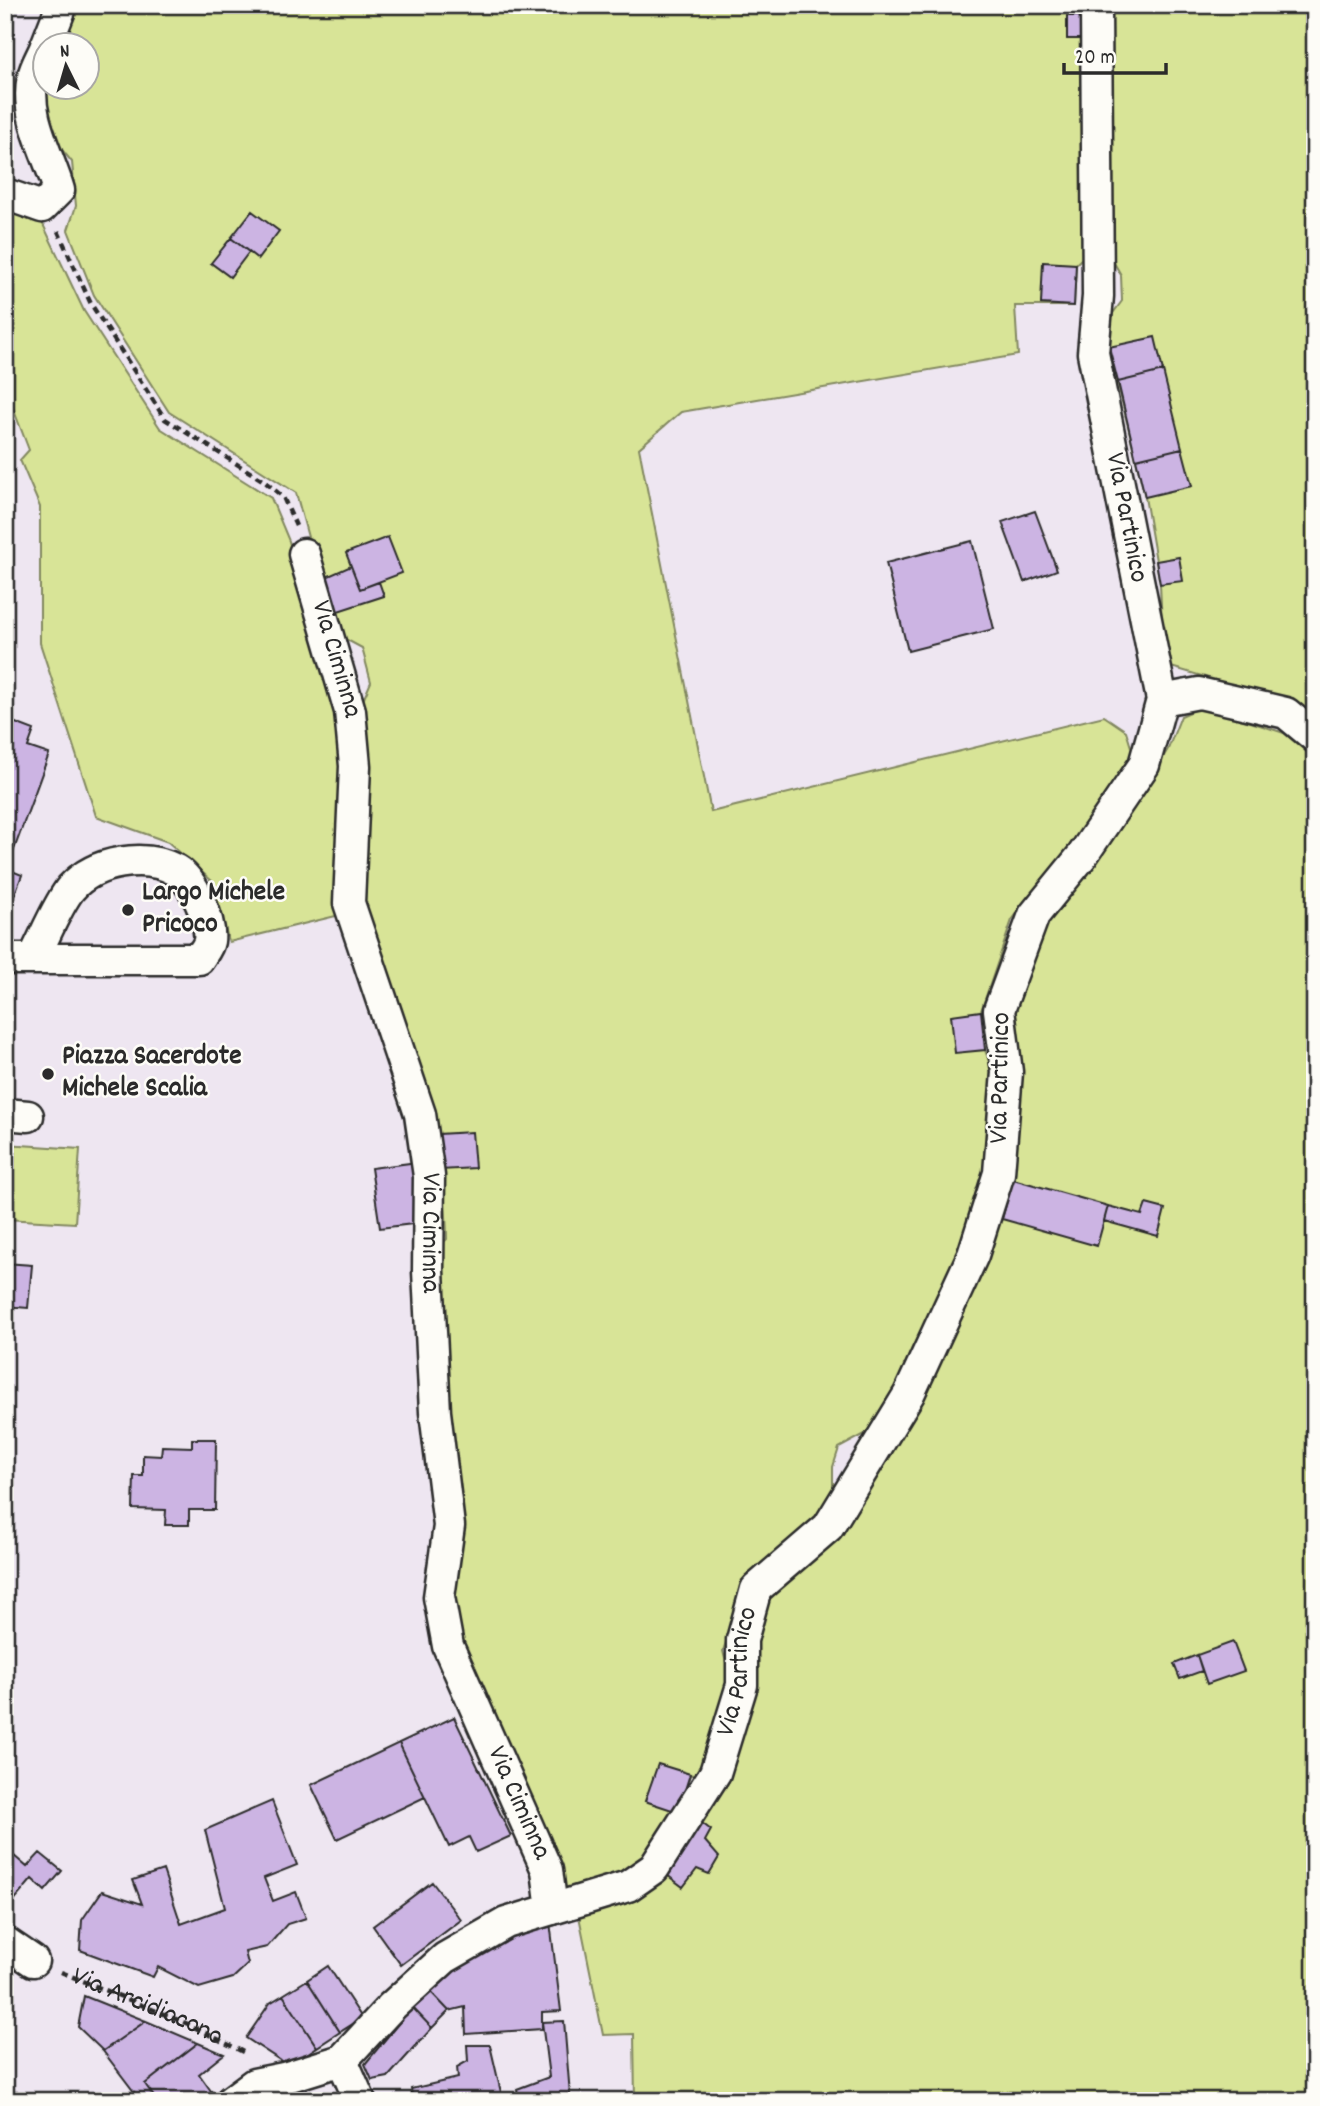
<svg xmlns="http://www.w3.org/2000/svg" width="1320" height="2106" viewBox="0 0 1320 2106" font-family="Dekko,sans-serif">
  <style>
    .green { fill: #d8e497; stroke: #828861; stroke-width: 2 }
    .building { fill: #ccb4e3; stroke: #2b2b2b; stroke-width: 2 }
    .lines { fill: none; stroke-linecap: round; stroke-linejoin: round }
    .minor-casing { stroke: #2b2b2b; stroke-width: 35 }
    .path { stroke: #2b2b2b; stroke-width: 4.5; stroke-dasharray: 7 5; stroke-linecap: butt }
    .minor { stroke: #fdfcf7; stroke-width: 30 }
    .poi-dot { fill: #2b2b2b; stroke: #fdfcf7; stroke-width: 2.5 }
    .labels { text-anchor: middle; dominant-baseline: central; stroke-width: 5; stroke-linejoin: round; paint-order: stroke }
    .street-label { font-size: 28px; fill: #2b2b2b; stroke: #fdfcf7 }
    .poi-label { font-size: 28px; font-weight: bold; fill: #2b2b2b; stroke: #fdfcf7; text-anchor: start }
  </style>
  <rect width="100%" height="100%" fill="#eee6f1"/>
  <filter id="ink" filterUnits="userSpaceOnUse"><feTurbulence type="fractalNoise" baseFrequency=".0143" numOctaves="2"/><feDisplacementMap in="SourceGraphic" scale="14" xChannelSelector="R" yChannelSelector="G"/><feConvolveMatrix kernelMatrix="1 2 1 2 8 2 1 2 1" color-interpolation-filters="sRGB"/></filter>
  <g filter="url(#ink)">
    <!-- green -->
    <path class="green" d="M73,5H1086L1089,251L1076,264L1074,306H1015L1018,355L681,412L639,448L711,812L1104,716L1126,731L1135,760L1012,920L981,1011L985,1050L994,1076L986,1169L959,1255L912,1348L878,1427L839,1448L833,1467V1492L809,1531L742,1592L723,1651L731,1682L703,1774L690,1775C678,1811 662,1848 629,1871C616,1881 581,1886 565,1890L446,1605L449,1455L435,1251L447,1239C447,1203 440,1170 438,1134L364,925L358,712L371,682L362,648L334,633L296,493L169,412L94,295L68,230L76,206L72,162L44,128L46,88H88V46L57,45Z
      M1107,5H1315V722L1288,701L1164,665L1160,584L1145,497L1109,347L1108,320L1122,301L1121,275L1113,261Z
      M5,201L40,218L84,311L160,428L271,498L289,541L321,663L341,721L340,915L229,942L212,881L168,842L96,816L40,643V507L20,460L29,450L5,387Z
      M1197,709L1214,710L1284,733L1315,759V2101H635L634,2034L603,2035L578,1911L631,1901L667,1875L762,1605L938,1360L1002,1219L1013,1179L1017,1096L1010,1022L1039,929L1146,786L1168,749L1181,716Z
      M5,1144L80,1149L75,1223L5,1219Z"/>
    <!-- building -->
    <path class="building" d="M1067,16H1087V39H1067Z
      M252,211L279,231L258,259L231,238Z
      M231,238L249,252L230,277L211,263Z
      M1043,262L1076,264L1074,306L1041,304Z
      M1155,337L1163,371L1118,382L1109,347Z
      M1163,371L1182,448L1136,459L1118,382Z
      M1182,448L1192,486L1145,497L1136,459Z
      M1035,511L1057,570L1024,582L1002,522Z
      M388,537L402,573L360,589L346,553Z
      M972,541L994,629L908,651L886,563Z
      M1179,557L1183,581L1160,584L1156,561Z
      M351,566L360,589L379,582L384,596L332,613L324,578Z
      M5,719L34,730L28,747L49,754L7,869L22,875L5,920Z
      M981,1011L985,1050L955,1053L951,1015Z
      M472,1132L475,1168L440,1170L438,1134Z
      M418,1162L421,1223L380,1228L371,1168Z
      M1013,1179L1108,1206L1097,1246L1002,1219Z
      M1146,1204L1165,1209L1158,1236L1104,1221L1108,1206L1142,1215Z
      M5,1263L32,1265L28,1308L5,1306Z
      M192,1439H216L215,1510H189V1525H165L166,1510L133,1509L134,1476H143V1455L161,1456L162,1446L192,1447Z
      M1233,1642L1244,1671L1207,1684L1197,1655Z
      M1197,1655L1202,1671L1180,1679L1174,1664Z
      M454,1717L511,1836L476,1852L469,1837L449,1847L399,1743Z
      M399,1743L425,1797L337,1839L311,1785Z
      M658,1764L690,1774L678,1812L645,1801Z
      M272,1801L297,1865L264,1878L273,1901L296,1892L306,1918L287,1924L267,1947L245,1952L248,1964L233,1978L199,1988L158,1967L153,1977L80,1950L82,1920L102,1891L142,1904L133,1880L163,1870L181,1924L225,1908L205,1830Z
      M698,1820L711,1830L705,1841L719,1857L709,1874L697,1869L683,1887L667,1875Z
      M6,1849L27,1867L40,1853L62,1871L45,1891L32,1879L12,1903L5,1899Z
      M432,1882L461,1920L401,1965L373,1926Z
      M550,1922L561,2011L542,2012V2029L466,2034L465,2007L449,2011L429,1990L459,1964L511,1935Z
      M328,1966L362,2018L340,2032L307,1980Z
      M307,1980L340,2032L317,2047L283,1995Z
      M429,1990L449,2011L432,2028L412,2007Z
      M283,1995L317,2047L289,2066L246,2038L270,2003Z
      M84,1996L146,2021L103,2051L78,2027Z
      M412,2007L432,2028L388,2077L372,2080L365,2064Z
      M146,2021L198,2043L145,2084L157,2101H141L103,2051Z
      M564,2021L570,2095L562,2096V2101H519L517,2089L549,2077L542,2022Z
      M198,2043L224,2054L199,2074L216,2098L157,2101L145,2084Z
      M467,2045H490L503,2101H413L411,2089L458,2078L457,2067L468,2061Z
      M304,2088L322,2101H285L287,2097Z
      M304,2088L285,2101H257L265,2095Z"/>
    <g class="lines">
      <defs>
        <g id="minor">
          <path d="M46,46L62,5"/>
          <path d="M5,194L42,207L59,190C49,155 24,115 33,77C35,67 42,56 46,46"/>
          <path id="s2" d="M304,554L350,711L355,766L349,903L420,1114L429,1176L428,1271L435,1412L449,1526L439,1597L448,1646L547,1870L552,1909"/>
          <path d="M1162,700L1199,693L1286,713L1315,737"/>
          <path d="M5,959H199C202,954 208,947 209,941C212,921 193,880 176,870C145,853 95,861 71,888C57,905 44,939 33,959"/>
          <path d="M5,1114L28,1116"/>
          <path d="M5,1942L33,1961"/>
          <path id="s3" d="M342,2060L392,2006L445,1958L506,1923L628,1886L654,1868L715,1773L742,1685V1640L756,1589L828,1527L909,1394L973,1255L999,1173L1007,1072L999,1010L1034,915L1082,856L1144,765L1162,700L1093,353L1098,296L1096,5"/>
          <path d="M342,2060L360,2101"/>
          <path d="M231,2101L254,2084L284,2078L342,2060"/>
        </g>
      </defs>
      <!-- minor casing -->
      <use href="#minor" class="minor-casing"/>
      <!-- path -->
      <g class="path">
        <path d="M58,231L91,304L165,419L264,481L283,497L296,526"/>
        <path id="s1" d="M61,1972L188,2024L245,2053"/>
      </g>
      <!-- minor -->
      <use href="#minor" class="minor"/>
    </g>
  </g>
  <!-- markers -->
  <g class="poi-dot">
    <circle cx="128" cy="910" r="7"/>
    <circle cx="48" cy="1074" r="7"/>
  </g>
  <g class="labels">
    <!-- street labels -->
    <g class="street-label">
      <text transform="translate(1125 518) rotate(79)">Via Partinico</text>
      <text stroke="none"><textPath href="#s2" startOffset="110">Via Ciminna</textPath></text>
      <text transform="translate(1002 1078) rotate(-89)">Via Partinico</text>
      <text stroke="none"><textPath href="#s2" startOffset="698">Via Ciminna</textPath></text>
      <text stroke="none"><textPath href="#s3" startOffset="592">Via Partinico</textPath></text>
      <text stroke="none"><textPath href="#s2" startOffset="1286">Via Ciminna</textPath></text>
      <text stroke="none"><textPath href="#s1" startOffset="93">Via Arcidiacono</textPath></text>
    </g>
    <!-- poi labels -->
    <g class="poi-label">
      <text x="142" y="894">Largo Michele<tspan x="142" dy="32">Pricoco</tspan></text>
      <text x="62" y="1058">Piazza Sacerdote<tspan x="62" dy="32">Michele Scalia</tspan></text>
    </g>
  </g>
  <!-- margin -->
  <rect width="1320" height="2106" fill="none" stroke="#fdfcf7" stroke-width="28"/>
  <rect x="14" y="14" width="1292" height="2078" fill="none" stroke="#2b2b2b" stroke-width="2.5" filter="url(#ink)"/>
  <!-- north arrow -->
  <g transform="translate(66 66) rotate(355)"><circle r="33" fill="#fdfcf7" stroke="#a9a8a5" stroke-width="2"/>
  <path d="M0-5L12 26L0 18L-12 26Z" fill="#2b2b2b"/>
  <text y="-10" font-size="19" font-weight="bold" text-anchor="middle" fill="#2b2b2b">N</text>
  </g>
  <!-- scale -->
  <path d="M1064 63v10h102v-10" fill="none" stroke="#2b2b2b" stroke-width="3.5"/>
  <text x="1075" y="63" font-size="21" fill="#2b2b2b" stroke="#fdfcf7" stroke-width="5" paint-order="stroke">20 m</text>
</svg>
